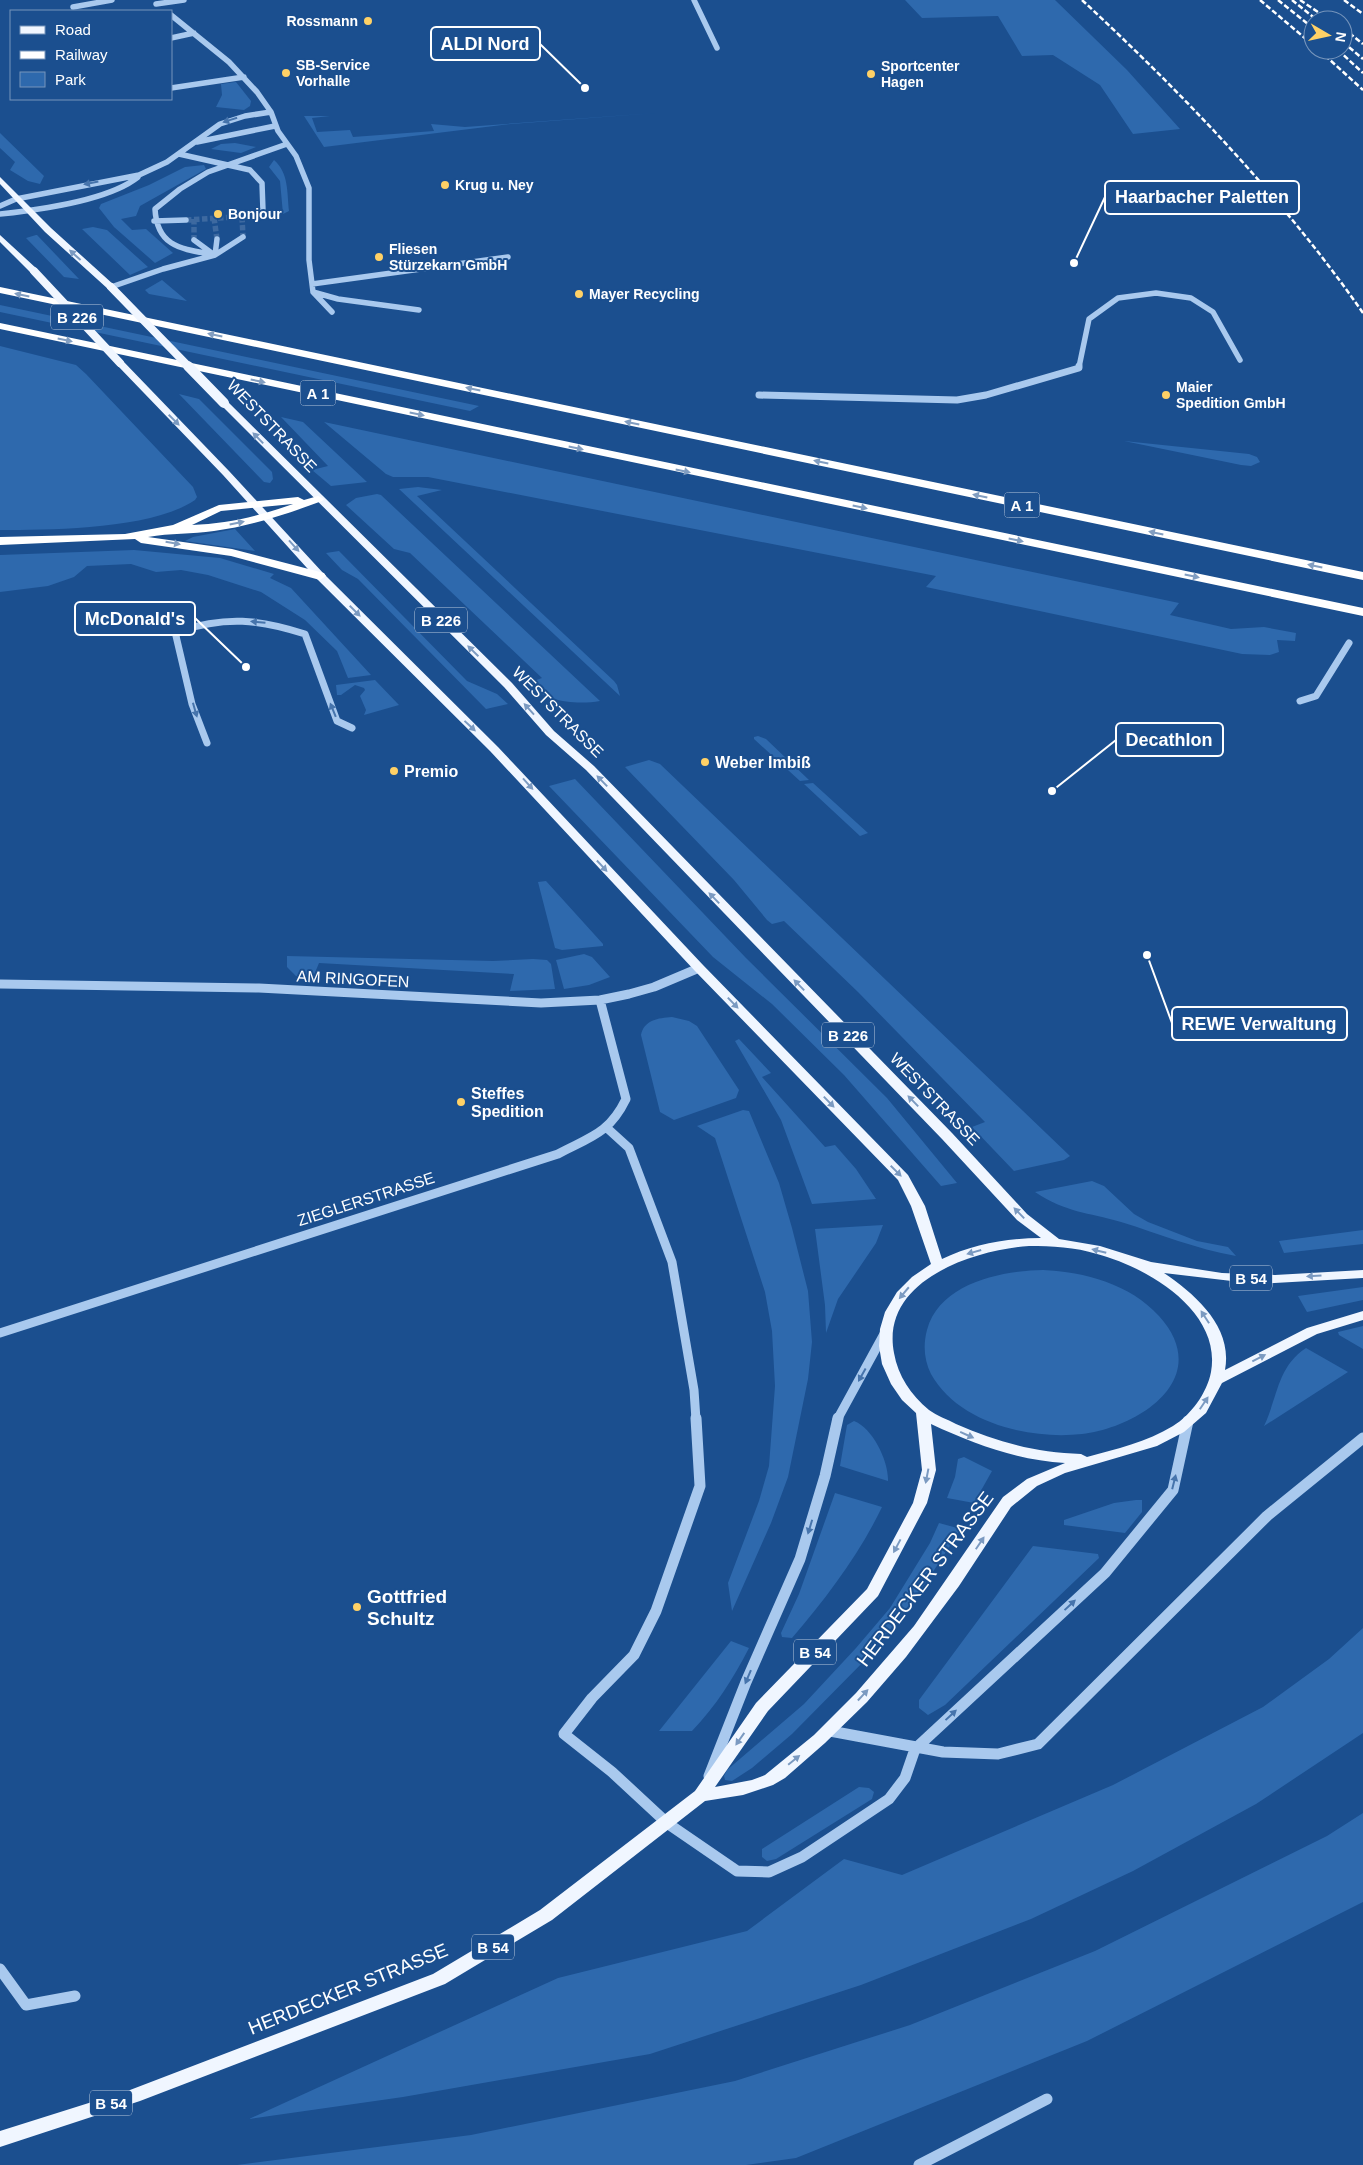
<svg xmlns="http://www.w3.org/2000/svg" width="1363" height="2165" viewBox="0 0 1363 2165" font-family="Arial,sans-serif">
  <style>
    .green { fill: #2e69ad }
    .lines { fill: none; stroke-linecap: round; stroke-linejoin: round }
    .minor-tunnel { stroke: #3d69a0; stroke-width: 5.5; stroke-dasharray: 5.5 2.5; stroke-linecap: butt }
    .minor-far3 { stroke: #a9c9ee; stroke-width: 5.5 }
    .minor-far2 { stroke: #a9c9ee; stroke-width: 7 }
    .minor-far1 { stroke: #a9c9ee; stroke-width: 9 }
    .minor { stroke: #a9c9ee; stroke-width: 11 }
    .major { fill: #f0f6ff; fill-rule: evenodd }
    .highway { fill: #fff; fill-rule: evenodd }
    .rail { stroke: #fff; stroke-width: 2.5; stroke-dasharray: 5.5 2.5; stroke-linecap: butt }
    .major-bridge-far1 { stroke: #f0f6ff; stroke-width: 8 }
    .major-bridge { stroke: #f0f6ff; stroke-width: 10 }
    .oneway { fill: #4674ac }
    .oneway2 { fill: #7b9ac1 }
    .oneway3 { fill: #829ec1 }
    .poi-dot { fill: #ffd166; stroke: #1b4f8f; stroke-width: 2 }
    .labels { text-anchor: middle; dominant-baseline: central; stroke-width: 4; stroke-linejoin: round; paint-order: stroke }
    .far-poi-label { font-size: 14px; font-weight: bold; fill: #fff; stroke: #1b4f8f; text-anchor: start }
    .shield { fill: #1b4f8f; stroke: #bbcadd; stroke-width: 1 }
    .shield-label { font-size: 15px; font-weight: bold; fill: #fff }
    .street-label { font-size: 16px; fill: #fff; stroke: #1b4f8f }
    .poi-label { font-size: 16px; font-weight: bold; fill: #fff; stroke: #1b4f8f; text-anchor: start }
    .near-street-label { font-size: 19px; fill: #fff; stroke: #1b4f8f }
    .near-poi-label { font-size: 19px; font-weight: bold; fill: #fff; stroke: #1b4f8f; text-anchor: start }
    .leader { fill: none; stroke: #fff; stroke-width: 2 }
    .callout-dot { fill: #fff; stroke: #1b4f8f; stroke-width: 2 }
    .callout { fill: #1b4f8f; stroke: #fff; stroke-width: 2 }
    .callout-label { font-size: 18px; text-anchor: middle; font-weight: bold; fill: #fff }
  </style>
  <rect width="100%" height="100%" fill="#1b4f8f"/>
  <!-- green -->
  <path class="green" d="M905,0H1055L1127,70L1180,129L1133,134L1100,85L1053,55L1022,56L998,16L922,18Z
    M236,82L251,101L250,106L244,110L216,107L222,95L221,84Z
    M656,113L511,124L324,147L304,116H330L312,118L317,132L350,130L353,137L434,131L431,124L465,127Z
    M0,133L44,176L40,184L28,181L10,170L15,162L0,148Z
    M235,143L256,147L241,153L211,149L221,144Z
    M274,160C289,173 287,193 289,211L283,214L280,181L269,167Z
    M204,165L206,169L140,206L136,216L121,219L132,230L146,229L173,253L155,263L114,227L99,208L101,204L149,185L185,167Z
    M93,227L107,230L148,267L130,275L82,229Z
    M36,235H37L79,279L64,277L26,238Z
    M162,280L187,301L149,294L145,290Z
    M0,305L479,406L470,411L0,312Z
    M0,346L76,365L86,374L193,487L197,497L195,500C153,529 52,530 0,530Z
    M179,394L199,399L272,472L273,479L270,483L264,482Z
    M281,417L303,422L367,482L331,486L312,470L328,466Z
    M324,422L1179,603L1170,615L1231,629L1264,627L1296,633L1295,641L1277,640L1279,652L1270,655L1242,654L926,587L936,576L428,477H393L386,474Z
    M1124,441L1249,454L1257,457L1260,462L1251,466L1241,465Z
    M418,487L442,490L417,496L614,681L617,685L620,696L399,489Z
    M377,494L381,495L600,701C576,705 545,702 528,683L542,678L410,553L394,549L346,505L356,498Z
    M235,529L255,551L185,541L193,537Z
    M134,550L220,558L274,574L270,578L291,588L371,675L348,678L337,651L305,620L261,592L208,575L181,570L156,572L131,564L87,566L74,577L48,586L0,592V555Z
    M339,551L467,681L497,694L508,704L486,709L358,579L342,570L326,553Z
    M375,680L399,705L364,715L366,710L360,696L365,690L364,688L355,685L341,695H337L336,685Z
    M758,736L766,739L809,780L800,781L754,739V737Z
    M649,760L660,764L1070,1156L1064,1160L1014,1171L972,1127L985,1122L858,992L784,921L772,924L767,920L734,880L625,767Z
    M575,779L746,958L887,1098L957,1183L941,1186L844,1075L772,1004L713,957L549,786Z
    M813,783L868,833L860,836L804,784Z
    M546,881L603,944V946L562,950L555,948L538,882Z
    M584,954L592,957L610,977L589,985L564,989L556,960Z
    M287,956L493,961L533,959L547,960L551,964L555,989L510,991L514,974L319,963L312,980L296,976L287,967Z
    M672,1017L689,1021L697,1026L739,1090L736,1098L674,1120L660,1112L641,1035C644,1020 658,1018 672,1017Z
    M739,1039L771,1073L762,1077L825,1147L835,1145L856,1169L876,1199L812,1204L781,1120L735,1041Z
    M743,1110L749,1111L779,1183L792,1228L808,1291L812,1342L808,1379L788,1477L771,1523L732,1611L728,1583L759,1501L769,1466L775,1386L772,1331L765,1292L715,1138L697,1126Z
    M1092,1181L1104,1186L1134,1214L1148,1222L1197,1241L1228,1247L1236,1256C1196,1249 1160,1234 1121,1222C1087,1212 1067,1213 1035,1192Z
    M883,1225L876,1243L838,1299L826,1333L825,1305L815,1229Z
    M1363,1230V1244L1284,1253L1279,1241Z
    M1043,1270C1085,1272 1130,1284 1159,1316C1215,1378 1139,1427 1082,1434C1030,1440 958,1423 931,1374C924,1360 923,1345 927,1330C940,1283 1001,1271 1043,1270Z
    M1363,1287V1300L1307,1312L1298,1296Z
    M1363,1326V1349L1339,1335L1338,1332Z
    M1306,1348L1348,1372L1264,1426C1278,1397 1277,1367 1306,1348Z
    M854,1421C873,1428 889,1462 888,1481L840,1466L847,1425Z
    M964,1457L992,1471L974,1503L947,1498L955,1477L958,1459Z
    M835,1493L882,1507C859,1555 827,1597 792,1638L782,1637L781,1633L799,1594Z
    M1136,1500H1142V1512L1125,1533L1064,1525V1520L1114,1503Z
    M939,1523L961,1529L923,1587L871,1654L792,1734L752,1768L732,1781L725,1780L724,1776L727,1770L804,1704L856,1648L890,1608L930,1543Z
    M1033,1546L1098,1554L1099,1558L945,1705L928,1715L919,1708V1700Z
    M1363,1628V1733L1256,1804L1133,1871L1031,1919L861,1985L650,2054L403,2097L249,2119L558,1978L747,1931L844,1859L902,1875L1113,1785L1263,1707L1329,1659Z
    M731,1641L749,1648C733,1679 716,1706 692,1731H659Z
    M859,1787L869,1788L874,1792L872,1799L776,1859L767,1861L762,1857V1849Z
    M1363,1813V1902L1087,2041L796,2158L746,2165H237L471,2135L735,2081L910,2025L1095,1951L1327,1836Z"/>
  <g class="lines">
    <!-- minor-tunnel -->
    <path class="minor-tunnel" d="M242,217L243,237
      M214,218L217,239
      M194,219V240
      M186,220L252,216"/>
    <!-- minor-far3 -->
    <path class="minor-far3" d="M694,0L717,48
      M156,4L184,0
      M73,7L112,0
      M171,15L229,62L257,92L271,112L278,131L296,156L309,188V260L313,292L332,312
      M171,38L194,33
      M171,88L244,77
      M197,142L275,126
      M179,154L250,170L262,183L263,211L252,216
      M0,206L16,199L139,175L167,162L220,124L245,116L271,112
      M0,214C38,210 108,201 138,177
      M154,221L186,220
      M194,240L213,254
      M215,255L243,237
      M215,255L217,239
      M312,284L508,257
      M111,287L163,269L215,255C183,249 157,248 155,209L180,189L208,172L287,144
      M313,292L338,299L419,310
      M1079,367L1089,319L1118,298L1156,293L1191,298L1213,312L1240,360"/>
    <!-- minor-far2 -->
    <path class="minor-far2" d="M759,395L957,400L986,395L1079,368V366
      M1300,701L1316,696L1349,643
      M207,743L192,704L176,636L179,631C226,616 259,619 305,634L337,721L352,728"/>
    <!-- minor-far1 -->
    <path class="minor-far1" d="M0,984L259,988L541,1003L600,1000L629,994L654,987L699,968
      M607,1128L629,1148L672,1262L694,1390L696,1420
      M0,1333L558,1154C590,1137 609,1134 626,1099L600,1000
      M837,1420L884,1334"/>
    <!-- minor -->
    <path class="minor" d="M696,1418L700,1486L656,1611L634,1655L592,1698L564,1734L612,1772L667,1823L737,1871L769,1872L802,1857L889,1799L905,1778L915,1749L1105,1573L1173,1490L1188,1421
      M830,1731L943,1752L998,1754L1038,1744L1267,1516L1363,1438
      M709,1776L746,1682L800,1559L825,1476L838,1418
      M0,1969L26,2005L75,1996
      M919,2165L1047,2099"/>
    <!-- major -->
    <path class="major" d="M0,177L51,228L114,285V289H108L45,232L0,184Z
      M0,235L37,269V273H31L0,242Z
      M117,361H123L229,471L324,574L498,747L703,965L908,1175L925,1206L942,1259C973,1244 1007,1238 1041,1238L1017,1220L942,1139L586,770L546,735L504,687L221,405V401H227L512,683L554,731L594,766L952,1133L1027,1214L1059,1239L1100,1246L1151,1262L1222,1273L1275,1275L1363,1270V1278L1257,1284L1164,1273C1196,1295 1233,1327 1225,1370L1307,1328L1363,1311V1320L1317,1334L1222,1383L1206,1413L1184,1432L1157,1446L1065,1473L1037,1486L1011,1507L959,1586L906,1657L867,1702L825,1743L785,1778L773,1785L743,1795L705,1801L552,1920L445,1984L140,2101L0,2147V2131L130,2090L433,1974L540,1910L695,1791L756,1703L867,1589L913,1503L922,1470L916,1413L902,1400L891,1384L882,1364L879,1346L880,1329L885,1312L897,1292L912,1277L931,1264L911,1206L898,1180L695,971L490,751L316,578L223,475L117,365ZM1029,1246C1052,1246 1075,1247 1097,1254C1147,1267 1222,1311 1211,1372C1207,1393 1191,1415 1173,1426C1147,1442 1116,1449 1087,1457L1081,1454C1036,1453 997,1442 956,1424C947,1419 937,1416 929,1410C911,1395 898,1376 894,1353C880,1280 974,1250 1029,1246ZM931,1424C974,1444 1017,1460 1065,1463L1027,1479L1003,1497L914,1626L856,1693L814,1735L765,1775L752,1780L715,1787L768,1711L878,1596L927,1503L936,1470Z"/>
    <!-- highway -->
    <path class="highway" d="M0,287L1363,572V580L0,293Z
      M0,323L1363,608V616L0,329Z
      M318,496L324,499L322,501C287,514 251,526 214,531C192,534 170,533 148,537L232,549L324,573L326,576L320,580L231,556L141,543L135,539L0,545V537L125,534L173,525L219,505L298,497L304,500ZM293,504C260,516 227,524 192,525L221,511Z"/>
    <!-- rail -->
    <path class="rail" d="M1082,0C1184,95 1283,198 1363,313
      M1260,0L1313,45
      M1278,0L1313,28
      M1292,0L1317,20
      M1300,0L1330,20
      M1344,0L1363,14
      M1343,28L1363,44
      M1343,42L1363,59
      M1319,50L1363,90
      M1338,50L1363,73"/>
    <!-- major-bridge-far1 -->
    <path class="major-bridge-far1" d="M34,271L120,363
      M111,287L189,367"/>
    <!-- major-bridge -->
    <path class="major-bridge" d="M188,366L224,403"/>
  </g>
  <!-- one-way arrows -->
  <defs><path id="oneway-solid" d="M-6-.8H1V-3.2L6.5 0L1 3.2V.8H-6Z" transform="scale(1.25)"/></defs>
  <g class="oneway">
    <use href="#oneway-solid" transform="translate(230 120) rotate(162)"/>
    <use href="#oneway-solid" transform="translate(91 183) rotate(169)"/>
    <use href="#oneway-solid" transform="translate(258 622) rotate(-175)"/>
    <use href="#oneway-solid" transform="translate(195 710) rotate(74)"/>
    <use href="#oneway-solid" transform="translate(333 710) rotate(-112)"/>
    <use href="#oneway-solid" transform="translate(862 1375) rotate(119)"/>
    <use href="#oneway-solid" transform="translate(1174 1482) rotate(-76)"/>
    <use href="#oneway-solid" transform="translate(810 1527) rotate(107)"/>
    <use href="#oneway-solid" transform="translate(1070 1605) rotate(-43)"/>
    <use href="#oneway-solid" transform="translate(748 1677) rotate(113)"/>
    <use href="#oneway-solid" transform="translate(951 1715) rotate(-43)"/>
  </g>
  <g class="oneway2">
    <use href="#oneway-solid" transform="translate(75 255) rotate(-138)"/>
    <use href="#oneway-solid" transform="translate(174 420) rotate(45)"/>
    <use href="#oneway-solid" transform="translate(258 438) rotate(-134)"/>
    <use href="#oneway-solid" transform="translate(294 546) rotate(48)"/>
    <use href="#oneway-solid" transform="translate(355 611) rotate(45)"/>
    <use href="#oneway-solid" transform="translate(473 651) rotate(-136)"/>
    <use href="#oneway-solid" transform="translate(529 709) rotate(-132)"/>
    <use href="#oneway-solid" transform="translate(470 726) rotate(43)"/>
    <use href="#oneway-solid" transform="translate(602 781) rotate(-134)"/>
    <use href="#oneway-solid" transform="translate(528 784) rotate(48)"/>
    <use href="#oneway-solid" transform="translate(602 866) rotate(47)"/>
    <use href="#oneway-solid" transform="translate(714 898) rotate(-134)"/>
    <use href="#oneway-solid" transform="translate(799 985) rotate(-134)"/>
    <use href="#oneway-solid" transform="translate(733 1003) rotate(46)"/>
    <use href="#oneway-solid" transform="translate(913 1101) rotate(-134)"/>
    <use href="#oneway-solid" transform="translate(829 1102) rotate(46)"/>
    <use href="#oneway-solid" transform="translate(896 1171) rotate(45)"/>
    <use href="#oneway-solid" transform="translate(1019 1213) rotate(-134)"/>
    <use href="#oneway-solid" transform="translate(1099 1251) rotate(-166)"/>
    <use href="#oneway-solid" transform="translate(974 1252) rotate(164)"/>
    <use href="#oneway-solid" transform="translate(1314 1276) rotate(177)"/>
    <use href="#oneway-solid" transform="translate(904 1293) rotate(130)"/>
    <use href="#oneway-solid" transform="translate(1205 1317) rotate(-123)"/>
    <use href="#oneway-solid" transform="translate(1259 1358) rotate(-27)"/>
    <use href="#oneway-solid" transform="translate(1204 1403) rotate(-56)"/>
    <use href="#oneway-solid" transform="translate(967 1435) rotate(24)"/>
    <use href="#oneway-solid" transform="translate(927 1476) rotate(101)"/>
    <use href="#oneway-solid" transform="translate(980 1543) rotate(-56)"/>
    <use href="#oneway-solid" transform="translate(897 1546) rotate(118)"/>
    <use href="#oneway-solid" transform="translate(863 1695) rotate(-47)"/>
    <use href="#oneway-solid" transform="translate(740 1739) rotate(125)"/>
    <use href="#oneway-solid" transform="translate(794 1760) rotate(-39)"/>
  </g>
  <g class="oneway3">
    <use href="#oneway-solid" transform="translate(22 295) rotate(-168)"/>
    <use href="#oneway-solid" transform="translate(215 335) rotate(-168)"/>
    <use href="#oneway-solid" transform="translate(65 340) rotate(12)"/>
    <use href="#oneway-solid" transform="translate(258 381) rotate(12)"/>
    <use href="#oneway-solid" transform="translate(473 389) rotate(-168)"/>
    <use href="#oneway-solid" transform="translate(417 414) rotate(12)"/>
    <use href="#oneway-solid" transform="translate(632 423) rotate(-168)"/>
    <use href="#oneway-solid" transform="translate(576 448) rotate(12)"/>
    <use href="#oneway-solid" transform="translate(821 462) rotate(-168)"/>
    <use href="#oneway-solid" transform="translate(683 471) rotate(12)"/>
    <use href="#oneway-solid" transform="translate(980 496) rotate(-168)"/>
    <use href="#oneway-solid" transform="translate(860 507) rotate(12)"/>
    <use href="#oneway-solid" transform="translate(237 523) rotate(-12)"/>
    <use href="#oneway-solid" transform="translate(1156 533) rotate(-168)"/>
    <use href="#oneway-solid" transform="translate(1016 540) rotate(12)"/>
    <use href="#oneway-solid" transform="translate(173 543) rotate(10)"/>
    <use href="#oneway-solid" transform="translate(1315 566) rotate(-168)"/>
    <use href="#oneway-solid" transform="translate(1192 576) rotate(12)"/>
  </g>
  <!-- markers -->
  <g class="poi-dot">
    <circle cx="368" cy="21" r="5"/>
    <circle cx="286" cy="73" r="5"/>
    <circle cx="871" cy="74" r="5"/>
    <circle cx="445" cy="185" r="5"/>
    <circle cx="218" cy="214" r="5"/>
    <circle cx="379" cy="257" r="5"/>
    <circle cx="579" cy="294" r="5"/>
    <circle cx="1166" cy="395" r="5"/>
    <circle cx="705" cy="762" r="5"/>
    <circle cx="394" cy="771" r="5"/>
    <circle cx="461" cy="1102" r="5"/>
    <circle cx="357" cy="1607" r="5"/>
  </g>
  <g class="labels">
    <!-- far-poi labels -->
    <g class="far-poi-label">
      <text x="358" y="21" text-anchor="end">Rossmann</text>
      <text x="296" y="65">SB-Service<tspan x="296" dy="16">Vorhalle</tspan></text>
      <text x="881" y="66">Sportcenter<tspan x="881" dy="16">Hagen</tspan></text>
      <text x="455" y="185">Krug u. Ney</text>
      <text x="228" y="214">Bonjour</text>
      <text x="389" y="249">Fliesen<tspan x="389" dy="16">Stürzekarn GmbH</tspan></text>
      <text x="589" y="294">Mayer Recycling</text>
      <text x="1176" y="387">Maier<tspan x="1176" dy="16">Spedition GmbH</tspan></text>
    </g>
    <!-- shield labels -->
    <g class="shield">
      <rect x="51" y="304.5" width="52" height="25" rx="4"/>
      <rect x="300.5" y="380.5" width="35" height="25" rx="4"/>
      <rect x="1004.5" y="492.5" width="35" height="25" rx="4"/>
      <rect x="415" y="607.5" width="52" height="25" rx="4"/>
      <rect x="822" y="1022.5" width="52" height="25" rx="4"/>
      <rect x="1230" y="1265.5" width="42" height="25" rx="4"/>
      <rect x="794" y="1639.5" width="42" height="25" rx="4"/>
      <rect x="472" y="1934.5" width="42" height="25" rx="4"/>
      <rect x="90" y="2090.5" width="42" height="25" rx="4"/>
    </g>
    <g class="shield-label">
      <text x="77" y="317">B 226</text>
      <text x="318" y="393">A 1</text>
      <text x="1022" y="505">A 1</text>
      <text x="441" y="620">B 226</text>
      <text x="848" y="1035">B 226</text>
      <text x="1251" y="1278">B 54</text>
      <text x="815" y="1652">B 54</text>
      <text x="493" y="1947">B 54</text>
      <text x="111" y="2103">B 54</text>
    </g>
    <!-- street labels -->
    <g class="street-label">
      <text transform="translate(272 426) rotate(46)">WESTSTRASSE</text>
      <text transform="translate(558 712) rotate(45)">WESTSTRASSE</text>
      <text transform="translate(353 979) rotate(3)">AM RINGOFEN</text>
      <text transform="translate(935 1099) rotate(46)">WESTSTRASSE</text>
      <text transform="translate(366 1199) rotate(-18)">ZIEGLERSTRASSE</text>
    </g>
    <!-- poi labels -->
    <g class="poi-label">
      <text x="715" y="762">Weber Imbiß</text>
      <text x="404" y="771">Premio</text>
      <text x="471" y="1093">Steffes<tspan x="471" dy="18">Spedition</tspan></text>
    </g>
    <!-- near-street labels -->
    <g class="near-street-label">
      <text transform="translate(925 1579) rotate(-53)">HERDECKER STRASSE</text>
      <text transform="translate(348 1989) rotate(-22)">HERDECKER STRASSE</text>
    </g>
    <!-- near-poi labels -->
    <g class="near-poi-label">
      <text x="367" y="1596">Gottfried<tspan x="367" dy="22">Schultz</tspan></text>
    </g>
  </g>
  <!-- callouts -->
  <path class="leader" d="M585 88L540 44M1074 263L1105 197M246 667L195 618M1052 791L1116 740M1147 955L1172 1023"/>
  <g class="callout-dot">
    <circle cx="585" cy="88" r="5"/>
    <circle cx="1074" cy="263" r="5"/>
    <circle cx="246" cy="667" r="5"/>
    <circle cx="1052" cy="791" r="5"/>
    <circle cx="1147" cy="955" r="5"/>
  </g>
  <g class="callout">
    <rect x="431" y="27" width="109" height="33" rx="5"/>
    <rect x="1105" y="181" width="194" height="33" rx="5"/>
    <rect x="75" y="602" width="120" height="33" rx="5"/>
    <rect x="1116" y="723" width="107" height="33" rx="5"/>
    <rect x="1172" y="1007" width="175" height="33" rx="5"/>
  </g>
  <g class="callout-label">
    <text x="485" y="50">ALDI Nord</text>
    <text x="1202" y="203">Haarbacher Paletten</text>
    <text x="135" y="625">McDonald's</text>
    <text x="1169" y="746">Decathlon</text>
    <text x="1259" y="1030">REWE Verwaltung</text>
  </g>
  <!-- legend -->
  <rect x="10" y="10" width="162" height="90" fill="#1b4f8f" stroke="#7695bc"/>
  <rect x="20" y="26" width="25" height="8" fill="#f0f6ff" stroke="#7695bc"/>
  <text x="55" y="35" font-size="15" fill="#ffffff">Road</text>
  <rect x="20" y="51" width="25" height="8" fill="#ffffff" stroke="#7695bc"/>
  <text x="55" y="60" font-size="15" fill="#ffffff">Railway</text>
  <rect x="20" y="72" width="25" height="15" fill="#2e69ad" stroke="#7695bc"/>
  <text x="55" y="85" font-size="15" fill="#ffffff">Park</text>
  <!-- north arrow -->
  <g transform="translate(1328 35) rotate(99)"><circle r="24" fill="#1b4f8f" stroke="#7695bc"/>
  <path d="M0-4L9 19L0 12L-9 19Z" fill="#ffd166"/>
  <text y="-8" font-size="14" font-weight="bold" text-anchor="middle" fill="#ffffff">N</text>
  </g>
</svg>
